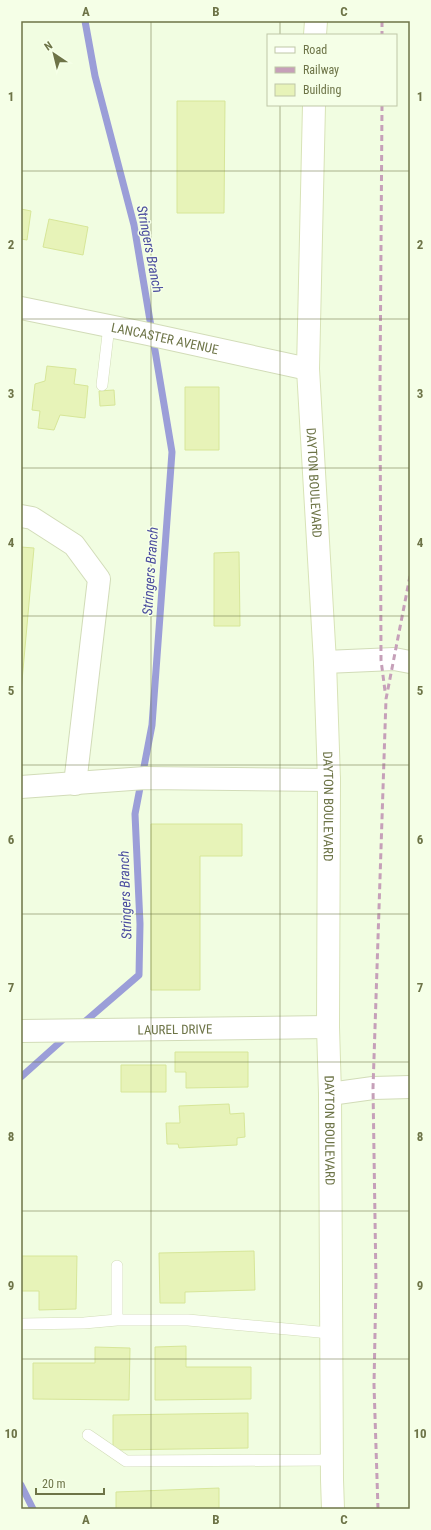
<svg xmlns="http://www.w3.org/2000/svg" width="431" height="1530" viewBox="0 0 431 1530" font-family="'Roboto Condensed',sans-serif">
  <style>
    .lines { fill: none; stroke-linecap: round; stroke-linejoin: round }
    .stream { stroke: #9b9ed8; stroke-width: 7 }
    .building { fill: #e7f3b8; stroke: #d7e698 }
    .service-casing { stroke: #d2dcb8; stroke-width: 12 }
    .minor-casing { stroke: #d2dcb8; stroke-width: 24 }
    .secondary-casing { stroke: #d8e3b7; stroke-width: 24 }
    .service { stroke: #fff; stroke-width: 11 }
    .minor { stroke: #fff; stroke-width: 22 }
    .secondary { stroke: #fff; stroke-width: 22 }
    .rail { stroke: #c6a0b9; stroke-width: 3; stroke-dasharray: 6 4; stroke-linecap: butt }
    .grid { fill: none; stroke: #6d7447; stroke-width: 1; stroke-opacity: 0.55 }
    .labels { text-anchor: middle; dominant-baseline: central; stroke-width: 3; stroke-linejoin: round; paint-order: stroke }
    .street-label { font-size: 13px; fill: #6d7447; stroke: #f5ffe7 }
    .water-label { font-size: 14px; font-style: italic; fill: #494b9e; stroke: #f5ffe7 }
    .neatline { fill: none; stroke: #6d7447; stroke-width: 1.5 }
    .grid-label { font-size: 13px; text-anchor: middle; font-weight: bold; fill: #6d7447 }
  </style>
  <rect width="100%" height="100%" fill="#f1fde1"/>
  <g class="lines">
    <!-- stream -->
    <path class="stream" d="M81,1025L139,975L140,924L135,814L152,725L172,452L134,225L95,76L85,21
      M21,1077L68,1035
      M21,1485L33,1509"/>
  </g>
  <!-- building -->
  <path class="building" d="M177,101H225L224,213H177Z
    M21,209L31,211L27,240L21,239Z
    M49,219L88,227L83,255L43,247Z
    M47,366L76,369L74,384L88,386L85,418L60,415L54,430L38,428L40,411L32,410L35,384L45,381Z
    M185,387H219V450H185Z
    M114,390L115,405L100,406L99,391Z
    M21,547L34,548L21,692Z
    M239,552L240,626H214V553Z
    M151,824H242V856H200V990H151Z
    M175,1052H248V1087L186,1088V1072H175Z
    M121,1065H166V1092H121Z
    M229,1104L230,1114L244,1113L245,1137L237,1138V1145L179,1148L178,1144H167L166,1123H180L179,1106Z
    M254,1251L255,1290L185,1292V1303H160L159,1253Z
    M21,1256H77L76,1309L39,1310V1291H21Z
    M186,1346V1367H251V1399L155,1400V1347Z
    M95,1347L130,1348L129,1400L33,1399V1363H95Z
    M248,1413V1448L113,1450V1415Z
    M219,1488V1509H116V1492Z"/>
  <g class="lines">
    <defs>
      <path id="service" d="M102,385L109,326
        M117,1320V1266
        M21,1324L84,1323L117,1320H188L330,1333
        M88,1435L126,1461L331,1460"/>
      <g id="minor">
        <path id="s1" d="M21,308L148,334L308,369"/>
        <path d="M21,516L32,518L74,545L99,579L75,784"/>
        <path d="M325,662L394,659L410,662"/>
        <path d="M21,787L145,778L329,780"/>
        <path id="s2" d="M21,1031L328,1027"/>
        <path d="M330,1094L373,1088L410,1087"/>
      </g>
      <g id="secondary">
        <path d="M315,35L316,21"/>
        <path id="s3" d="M314,105L308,369L325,662L329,780L328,1027L330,1094L332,1480L333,1509"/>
      </g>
    </defs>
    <!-- service casing -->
    <use href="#service" class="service-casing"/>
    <!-- minor casing -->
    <use href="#minor" class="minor-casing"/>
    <!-- secondary casing -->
    <use href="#secondary" class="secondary-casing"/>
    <!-- service -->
    <use href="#service" class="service"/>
    <!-- minor -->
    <use href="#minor" class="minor"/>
    <!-- secondary -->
    <use href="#secondary" class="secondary"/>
    <!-- rail -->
    <path class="rail" d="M382,21V35
      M382,105L380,386L381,660L385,691
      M378,1509L374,1385L376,1283L373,1088L386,699L410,576"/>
  </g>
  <!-- grid -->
  <path class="grid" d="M151,21V1509M280,21V35M280,105V1509M21,171H410M21,319H410M21,468H410M21,616H410M21,765H410M21,914H410M21,1062H410M21,1211H410M21,1359H410"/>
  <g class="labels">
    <!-- street labels -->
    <g class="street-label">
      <text stroke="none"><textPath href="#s1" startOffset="147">LANCASTER AVENUE</textPath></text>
      <text stroke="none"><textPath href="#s3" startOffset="378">DAYTON BOULEVARD</textPath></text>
      <text stroke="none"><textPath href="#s3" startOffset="702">DAYTON BOULEVARD</textPath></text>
      <text stroke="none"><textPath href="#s2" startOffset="154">LAUREL DRIVE</textPath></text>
      <text stroke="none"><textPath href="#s3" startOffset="1026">DAYTON BOULEVARD</textPath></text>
    </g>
    <!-- water labels -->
    <g class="water-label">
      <text transform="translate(150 249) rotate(79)">Stringers Branch</text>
      <text transform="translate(150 571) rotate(-86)">Stringers Branch</text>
      <text transform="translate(125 895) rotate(-92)">Stringers Branch</text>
    </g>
  </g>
  <!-- border -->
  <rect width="431" height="1530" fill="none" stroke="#f5ffe7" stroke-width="44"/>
  <!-- legend -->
  <rect x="267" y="34" width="130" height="72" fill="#f5ffe7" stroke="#bfc7a7"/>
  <rect x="275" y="47" width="20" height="6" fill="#ffffff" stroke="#bfc7a7"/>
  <text x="303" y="54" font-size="12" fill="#6d7447">Road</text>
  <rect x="275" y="67" width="20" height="6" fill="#c6a0b9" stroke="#bfc7a7"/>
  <text x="303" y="74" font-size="12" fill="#6d7447">Railway</text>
  <rect x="275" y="84" width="20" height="12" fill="#e7f3b8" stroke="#bfc7a7"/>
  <text x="303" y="94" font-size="12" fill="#6d7447">Building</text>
  <!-- north arrow -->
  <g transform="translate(54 54) rotate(325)" stroke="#f5ffe7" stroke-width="3" paint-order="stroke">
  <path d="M0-3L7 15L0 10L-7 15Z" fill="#6d7447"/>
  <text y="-6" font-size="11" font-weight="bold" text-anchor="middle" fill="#6d7447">N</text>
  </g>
  <!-- scale -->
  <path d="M36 1488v6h68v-6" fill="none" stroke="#6d7447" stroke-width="2"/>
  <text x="42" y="1488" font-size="12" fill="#6d7447" stroke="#f5ffe7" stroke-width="3" paint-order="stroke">20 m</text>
  <rect x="22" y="22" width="387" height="1486" class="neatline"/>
  <g class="grid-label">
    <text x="86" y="16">A</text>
    <text x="216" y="16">B</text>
    <text x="344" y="16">C</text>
    <text x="11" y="101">1</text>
    <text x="420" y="101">1</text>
    <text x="11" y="249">2</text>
    <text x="420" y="249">2</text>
    <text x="11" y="398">3</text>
    <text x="420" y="398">3</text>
    <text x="11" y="547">4</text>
    <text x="420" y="547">4</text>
    <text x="11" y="695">5</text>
    <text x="420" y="695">5</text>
    <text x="11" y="844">6</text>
    <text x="420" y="844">6</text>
    <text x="11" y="992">7</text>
    <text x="420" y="992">7</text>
    <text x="11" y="1141">8</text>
    <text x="420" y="1141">8</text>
    <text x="11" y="1290">9</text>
    <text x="420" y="1290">9</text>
    <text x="11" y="1438">10</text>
    <text x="420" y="1438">10</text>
    <text x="86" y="1524">A</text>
    <text x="216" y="1524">B</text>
    <text x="344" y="1524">C</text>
  </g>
</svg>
